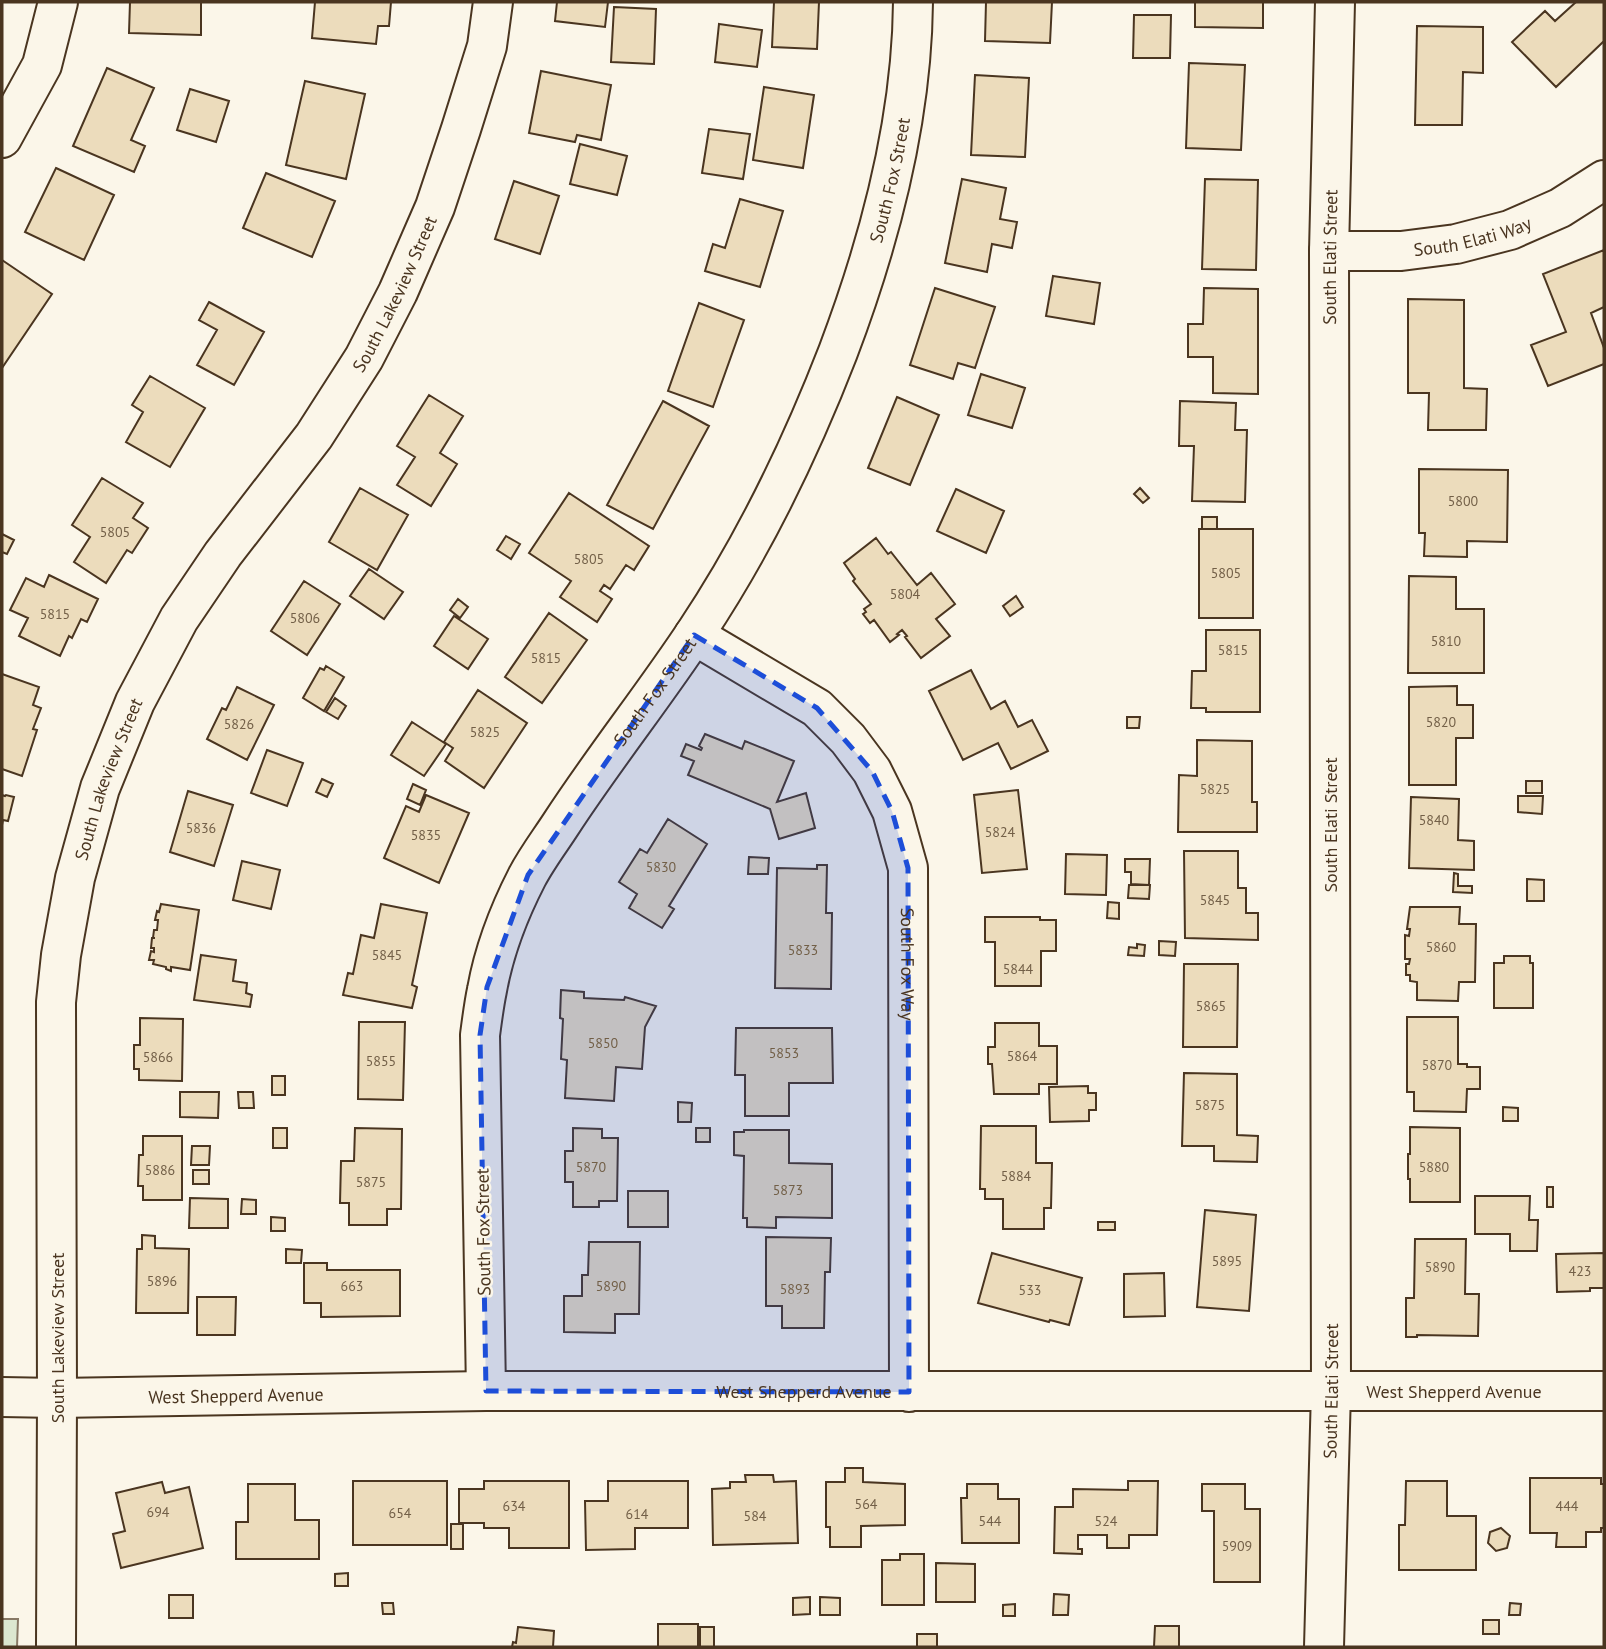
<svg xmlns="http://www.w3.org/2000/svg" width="1606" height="1649" viewBox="0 0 1606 1649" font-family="'PT Sans',sans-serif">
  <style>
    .green { fill: #dce7d0; stroke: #887966; stroke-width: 2 }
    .building { fill: #ecdcbc; stroke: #4a3520; stroke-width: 2 }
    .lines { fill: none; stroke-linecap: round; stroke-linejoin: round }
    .minor-casing { stroke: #4a3520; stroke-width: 42 }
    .minor { stroke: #fbf6e9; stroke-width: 38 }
    .marked { fill: #1d4ed8; fill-opacity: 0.2; stroke: #1d4ed8; stroke-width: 5; stroke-dasharray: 14 9; stroke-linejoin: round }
    .labels { text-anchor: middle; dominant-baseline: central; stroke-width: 5; stroke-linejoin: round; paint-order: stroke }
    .number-label { font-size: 14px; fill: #725f47 }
    .street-label { font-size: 18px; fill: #4a3520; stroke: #fbf6e9 }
  </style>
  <rect width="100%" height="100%" fill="#fbf6e9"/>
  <!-- green -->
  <path class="green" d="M2,1619H18L17,1647H2Z"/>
  <!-- building -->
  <path class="building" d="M130,2H201V35L129,33Z
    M315,2H391L389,26H378L376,44L312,38Z
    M557,2H608L605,27L555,21Z
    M774,2H819L817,49L772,47Z
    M986,2H1052L1050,43L985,41Z
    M1195,2H1263V28L1195,27Z
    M1576,2H1604V41L1556,87L1512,42L1545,11L1555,21Z
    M614,7L656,9L654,64L611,62Z
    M1134,15H1171L1170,58H1133Z
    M719,24L762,30L757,67L715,62Z
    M1417,26L1483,27V73L1463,72L1462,125H1415Z
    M1189,63L1245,65L1241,150L1186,148Z
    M107,68L154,88L131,140L145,146L134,172L73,146Z
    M541,71L611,85L601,140L577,135L575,142L529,133Z
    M975,75L1029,78L1025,157L971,155Z
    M305,81L365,94L346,179L286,165Z
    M764,87L814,95L803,168L753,160Z
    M190,89L229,101L216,142L177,130Z
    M709,129L750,134L743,179L702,173Z
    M580,144L627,156L617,195L570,184Z
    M56,168L114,195L84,260L25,232Z
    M266,173L335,201L312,257L243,228Z
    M962,179L1006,188L1000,219L1017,222L1012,248L992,244L987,272L945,263Z
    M1205,179L1258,180L1256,270L1202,269Z
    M514,181L559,196L540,254L495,239Z
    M740,199L783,211L760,287L705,271L713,244L725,248Z
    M1604,250V307L1591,313L1604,348V364L1548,386L1531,345L1566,332L1543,274Z
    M2,260L52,294L2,368Z
    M1053,276L1100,283L1094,324L1046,316Z
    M935,288L995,307L975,368L958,363L953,379L910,365Z
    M1204,288L1258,289V394L1213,393V357H1188V324H1203Z
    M1408,299L1464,300V388L1487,389L1486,430H1428L1429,393H1408Z
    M209,302L264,332L234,385L197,365L217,330L199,320Z
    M699,303L744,320L713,407L668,391Z
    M981,374L1025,388L1012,428L968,415Z
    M150,376L205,408L170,467L126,442L143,412L132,405Z
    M429,395L463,416L440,453L457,464L431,506L397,485L415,457L397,446Z
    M897,397L939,415L910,485L868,468Z
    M663,401L709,426L653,529L607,505Z
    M1180,401L1236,403L1235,430H1247L1245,502L1192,501L1194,446H1179Z
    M1419,469L1508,470L1507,542L1467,541V557L1424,556L1425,533H1419Z
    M102,478L143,503L133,518L148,528L132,553L127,550L106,583L74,562L90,537L72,525Z
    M360,488L408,515L377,570L329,542Z
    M1140,488L1149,498L1143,503L1134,494Z
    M956,489L1004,511L986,553L937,531Z
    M569,493L649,546L634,570L626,565L610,589L604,585L600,591L612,599L597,622L560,597L571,581L529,553Z
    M1202,517H1217V529H1202Z
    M1199,529H1253V618H1199Z
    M2,534L14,540L7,554L2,552Z
    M506,536L520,544L511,559L497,550Z
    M876,538L888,554L891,552L917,585L931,573L955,604L936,619L950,636L921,658L905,637L907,636L902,630L897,634L899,635L890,642L874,620L870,623L863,614L866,612L864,609L871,604L853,581L855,579L844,563Z
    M369,569L403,592L384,619L350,596Z
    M49,575L98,599L87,622L81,619L72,638L69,636L60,656L19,636L28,618L10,610L26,578L44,587Z
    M1409,576L1456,577V609H1484V673H1408Z
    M304,581L340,604L307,655L271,631Z
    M1016,596L1023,607L1010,616L1003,606Z
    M458,599L468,607L460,618L450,610Z
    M549,613L587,640L542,703L505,677Z
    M454,616L488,639L468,669L434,646Z
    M1206,630H1260V712H1206V708H1191L1192,671H1206Z
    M326,666L344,677L324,711L303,698L320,668L324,670Z
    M971,670L991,709L1005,701L1018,727L1032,720L1048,751L1011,769L998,743L963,760L929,691Z
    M2,674L39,687L33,705L41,708L33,729L37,730L22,776L2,769Z
    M1457,686V705H1473V738H1456V785H1409V687Z
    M237,687L274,705L247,760L207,739L222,708L226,710Z
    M478,690L527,723L484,788L445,761L453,748L444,742Z
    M335,698L346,706L338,719L326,712Z
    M1127,717H1140L1139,728H1127Z
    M412,722L446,744L424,776L391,755Z
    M705,734L742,749L745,741L794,761L777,802L806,793L815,828L779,839L770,809L688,775L694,761L681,756L686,744L701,750L702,748L699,746Z
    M1197,740L1252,741V802H1257V832H1178L1179,775L1197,776Z
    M267,750L303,763L287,806L251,793Z
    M322,779L333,784L327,797L316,792Z
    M1526,781H1542V793H1526Z
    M413,784L426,790L420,805L407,799Z
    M1018,790L1027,869L982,873L974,795Z
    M188,791L233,805L214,866L170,852Z
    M2,795L5,796L6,795L14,797L8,821L3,820L2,825Z
    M426,795L469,813L439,883L384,858L406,806L419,812Z
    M1518,796H1543L1542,814L1518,812Z
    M1411,797L1459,799L1458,840L1474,841V870L1409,868Z
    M668,819L707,844L669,906L674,909L662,928L629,908L637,894L619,882L640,849L647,853Z
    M1184,851H1238V888H1246V913H1258V940L1185,938Z
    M1066,854L1107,855L1106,895L1065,894Z
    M749,857L769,858L768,874H748Z
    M1125,859H1150L1149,885L1131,884V872H1125Z
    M242,861L280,870L271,909L233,900Z
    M817,865H827L826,913H832L831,989L775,988L777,868L817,869Z
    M1454,873L1458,874V886H1472V893L1453,892Z
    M1527,879L1544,880V901H1527Z
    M1129,885H1150L1149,899L1128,898Z
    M1108,902L1119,903V919L1107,918Z
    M161,904L199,910L190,970L171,967V971L166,969V967L153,964L154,960H149L151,951L154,952V948H151L152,938H155H153L154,930H157L158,920H155L157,911L159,912Z
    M381,904L427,913L412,985L417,987L412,1008L343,995L348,973L353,974L361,935L374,938Z
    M1410,907H1460L1459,924H1476L1475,982H1459L1458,1001L1417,1000V982L1410,981V975H1406V964H1409L1410,959H1405V935L1409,936L1410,929H1407Z
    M985,917H1040V920H1056V951H1041V986H995V942H985Z
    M1159,941L1176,942L1175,956L1159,955Z
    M1137,944L1145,945L1144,956L1128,955L1129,947L1137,948Z
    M201,955L236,960L233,981L247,983L246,993L252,995L250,1007L194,1000Z
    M1504,956H1530V963H1533V1008H1494V963H1504Z
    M1184,964H1238L1237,1047H1183Z
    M561,990L584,992V998L624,1000L625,997L656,1006L645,1027L642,1069L616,1067L614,1101L565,1098L567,1060L561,1059L563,1019L560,1018Z
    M1407,1017H1458V1064H1467V1067H1480V1089H1467L1466,1112L1414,1111V1092H1407Z
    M140,1018L183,1019L182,1081L139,1080V1069H134V1045H140Z
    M359,1022H405L403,1100L358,1099Z
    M995,1023H1039V1046H1057V1084H1039V1094H994L992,1064H988V1047H995Z
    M736,1028H832L833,1083H789V1116H745V1075H735Z
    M1184,1073L1237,1074V1135L1258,1136L1257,1162L1214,1161V1146H1182Z
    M272,1076H285V1095H272Z
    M1088,1086V1093H1096V1110H1089V1121L1050,1122L1049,1087Z
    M180,1092H219L218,1118L180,1117Z
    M238,1092H253L254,1108H239Z
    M678,1102L692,1103L691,1122H678Z
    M1503,1107L1518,1108V1121H1503Z
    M981,1126H1036V1163H1052L1051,1208H1044V1229H1003V1199H985V1189H980Z
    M1410,1127L1460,1128V1202H1410V1179H1408V1154H1410Z
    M273,1128H287V1148H273Z
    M355,1128L402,1129L401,1209H387V1225H349V1203H340L341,1161H354Z
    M573,1128L602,1129V1138H618L617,1201H599V1207H573V1182H565V1151H573Z
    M696,1128H710V1142H696Z
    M744,1130H789V1163L832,1164V1218L776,1217V1228L747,1227V1218H743L744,1156L734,1155V1132H744Z
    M143,1136H182V1200H143V1186H138L139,1155H143Z
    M192,1146H210L209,1165H191Z
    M193,1170H209V1184H193Z
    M1547,1187H1553V1207H1547Z
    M628,1191H668V1227H628Z
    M1475,1196H1530L1529,1220H1538L1537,1251H1510V1234H1475Z
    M190,1198L228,1199V1228H189Z
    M242,1199L256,1200V1214H241Z
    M1205,1210L1256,1215L1249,1311L1197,1307Z
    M271,1217L285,1218V1231H271Z
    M1098,1222H1115V1230H1098Z
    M142,1235L155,1236V1248L189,1249L188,1313H136L137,1249H142Z
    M766,1237L831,1238L830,1272H825L824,1328H782V1306H766Z
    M1415,1239H1466L1465,1294H1479L1478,1336L1417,1335V1337H1406V1298H1414Z
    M589,1242H640L639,1314H615V1333L564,1332V1296H582V1275H588Z
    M286,1249L302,1250L301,1263H286Z
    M992,1253L1082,1278L1069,1325L1050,1320L1049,1322L978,1303Z
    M1604,1253V1288H1590V1291L1557,1292L1556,1254Z
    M304,1263H327V1270H400V1316L321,1317V1303H304Z
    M1164,1273L1165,1316L1124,1317V1274Z
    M197,1297H236L235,1335H197Z
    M845,1468H863V1482L905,1484V1525L861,1526V1547H830V1527H826V1482H845Z
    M745,1475H773L774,1482L796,1481L798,1543L713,1545L712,1489L730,1488V1482H746Z
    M1530,1478H1601V1484H1604V1528H1601V1532H1586V1547H1556L1557,1533H1530Z
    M353,1481H447V1545H353Z
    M484,1481H569V1548H509V1528H484V1523H459V1489H484Z
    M608,1481H688V1528H635V1549L586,1550L585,1501H608Z
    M1128,1481H1158L1157,1535H1129V1548H1107V1535H1078V1549H1082V1554L1054,1553L1055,1507H1073V1489L1128,1490Z
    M1406,1481H1447V1516H1476V1570H1399V1525H1405Z
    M162,1482L165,1493L189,1487L203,1548L121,1568L113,1534L125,1531L116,1493Z
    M248,1484H295V1520H319V1559H236V1522H248Z
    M967,1484H998V1499H1019V1543H962L961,1498H967Z
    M1202,1484H1245V1509H1260V1582H1214V1511H1202Z
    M451,1524H463V1549H451Z
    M1501,1528L1510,1536L1507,1548L1496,1551L1488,1543L1490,1532Z
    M900,1554H924V1605H882V1560H900Z
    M936,1563L975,1564V1602H936Z
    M348,1573V1586H335V1574Z
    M1054,1594L1069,1595L1068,1615H1053Z
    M169,1595H193V1618H169Z
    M810,1597V1614L793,1615V1598Z
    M820,1597L840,1598V1615H820Z
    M382,1603H393L394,1614H383Z
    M1510,1603L1521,1604L1520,1615H1509Z
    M1015,1604V1616H1003V1605Z
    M1483,1620H1499V1634H1483Z
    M658,1624H698V1647H658Z
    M1155,1626H1179V1647H1154Z
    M518,1627L554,1631L553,1647H512L513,1642L516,1643Z
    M700,1627H714V1647H700Z
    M917,1634H937V1647H917Z"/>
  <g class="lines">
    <defs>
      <g id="minor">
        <path d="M2,138L42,65L58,2"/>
        <path id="s1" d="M1329,251H1401L1456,244L1510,230L1560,208L1604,180"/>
        <path id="s2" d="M694,635L817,708L848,739L872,771L892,811L908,868L909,1392"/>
        <path id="s3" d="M486,1391L480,1035C482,1020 484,1004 487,990C494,951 509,912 527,877C537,858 550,841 561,824C604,758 653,697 696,632C754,545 800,450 838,352C880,241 912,121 913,2"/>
        <path id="s4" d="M2,1397L57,1398L486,1391H1604"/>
        <path id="s5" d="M56,1647L57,1398L56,1002L61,955L75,878L100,788L135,702L179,619L223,554L314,436L364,358L398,292L435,207L461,129L487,46L493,2"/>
        <path id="s6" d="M1324,1647L1331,1391L1329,251L1335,2"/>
      </g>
    </defs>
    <!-- minor casing -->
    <use href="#minor" class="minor-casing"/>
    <!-- minor -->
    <use href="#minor" class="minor"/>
  </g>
  <!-- marked area -->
  <path class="marked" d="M694,635L817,708L872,771L892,811L908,868L909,1392L486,1391L480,1035L487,987L528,875Z"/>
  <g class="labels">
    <!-- number labels -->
    <g class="number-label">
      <text x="1463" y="501">5800</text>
      <text x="115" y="532">5805</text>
      <text x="589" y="559">5805</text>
      <text x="1226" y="573">5805</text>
      <text x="905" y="594">5804</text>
      <text x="55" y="614">5815</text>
      <text x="305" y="618">5806</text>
      <text x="1446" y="641">5810</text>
      <text x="1233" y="650">5815</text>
      <text x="546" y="658">5815</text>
      <text x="1441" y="722">5820</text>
      <text x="239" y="724">5826</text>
      <text x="485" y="732">5825</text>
      <text x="1215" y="789">5825</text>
      <text x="1434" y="820">5840</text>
      <text x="201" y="828">5836</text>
      <text x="1000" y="832">5824</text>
      <text x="426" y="835">5835</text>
      <text x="661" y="867">5830</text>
      <text x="1215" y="900">5845</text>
      <text x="1441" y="947">5860</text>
      <text x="803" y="950">5833</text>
      <text x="387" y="955">5845</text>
      <text x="1018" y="969">5844</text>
      <text x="1211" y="1006">5865</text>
      <text x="603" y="1043">5850</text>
      <text x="784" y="1053">5853</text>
      <text x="1022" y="1056">5864</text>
      <text x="158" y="1057">5866</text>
      <text x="381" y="1061">5855</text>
      <text x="1437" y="1065">5870</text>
      <text x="1210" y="1105">5875</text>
      <text x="591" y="1167">5870</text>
      <text x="1434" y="1167">5880</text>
      <text x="160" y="1170">5886</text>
      <text x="1016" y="1176">5884</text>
      <text x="371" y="1182">5875</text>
      <text x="788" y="1190">5873</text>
      <text x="1227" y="1261">5895</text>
      <text x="1440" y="1267">5890</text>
      <text x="1580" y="1271">423</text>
      <text x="162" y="1281">5896</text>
      <text x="352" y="1286">663</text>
      <text x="611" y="1286">5890</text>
      <text x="795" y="1289">5893</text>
      <text x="1030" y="1290">533</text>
      <text x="866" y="1504">564</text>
      <text x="514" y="1506">634</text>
      <text x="1567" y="1506">444</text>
      <text x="158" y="1512">694</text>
      <text x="400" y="1513">654</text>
      <text x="637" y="1514">614</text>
      <text x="755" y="1516">584</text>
      <text x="990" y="1521">544</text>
      <text x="1106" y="1521">524</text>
      <text x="1237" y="1546">5909</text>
    </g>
    <!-- street labels -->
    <g class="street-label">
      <text stroke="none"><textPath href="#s3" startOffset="1314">South Fox Street</textPath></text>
      <text stroke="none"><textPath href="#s1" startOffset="145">South Elati Way</textPath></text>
      <text stroke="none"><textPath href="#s6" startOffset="1390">South Elati Street</textPath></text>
      <text stroke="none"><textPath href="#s5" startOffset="1442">South Lakeview Street</textPath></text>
      <text stroke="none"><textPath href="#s3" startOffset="747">South Fox Street</textPath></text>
      <text stroke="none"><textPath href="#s5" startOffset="875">South Lakeview Street</textPath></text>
      <text transform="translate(1330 825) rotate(-90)">South Elati Street</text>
      <text stroke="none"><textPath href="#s2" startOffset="427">South Fox Way</textPath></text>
      <text transform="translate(483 1232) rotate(-91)">South Fox Street</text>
      <text transform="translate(57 1338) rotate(-90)">South Lakeview Street</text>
      <text stroke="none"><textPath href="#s4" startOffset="1452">West Shepperd Avenue</textPath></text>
      <text stroke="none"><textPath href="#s4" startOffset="802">West Shepperd Avenue</textPath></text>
      <text stroke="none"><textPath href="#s6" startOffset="256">South Elati Street</textPath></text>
      <text stroke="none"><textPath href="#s4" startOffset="234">West Shepperd Avenue</textPath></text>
    </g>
  </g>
  <!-- border -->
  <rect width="1606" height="1649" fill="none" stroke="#4a3520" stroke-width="7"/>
</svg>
